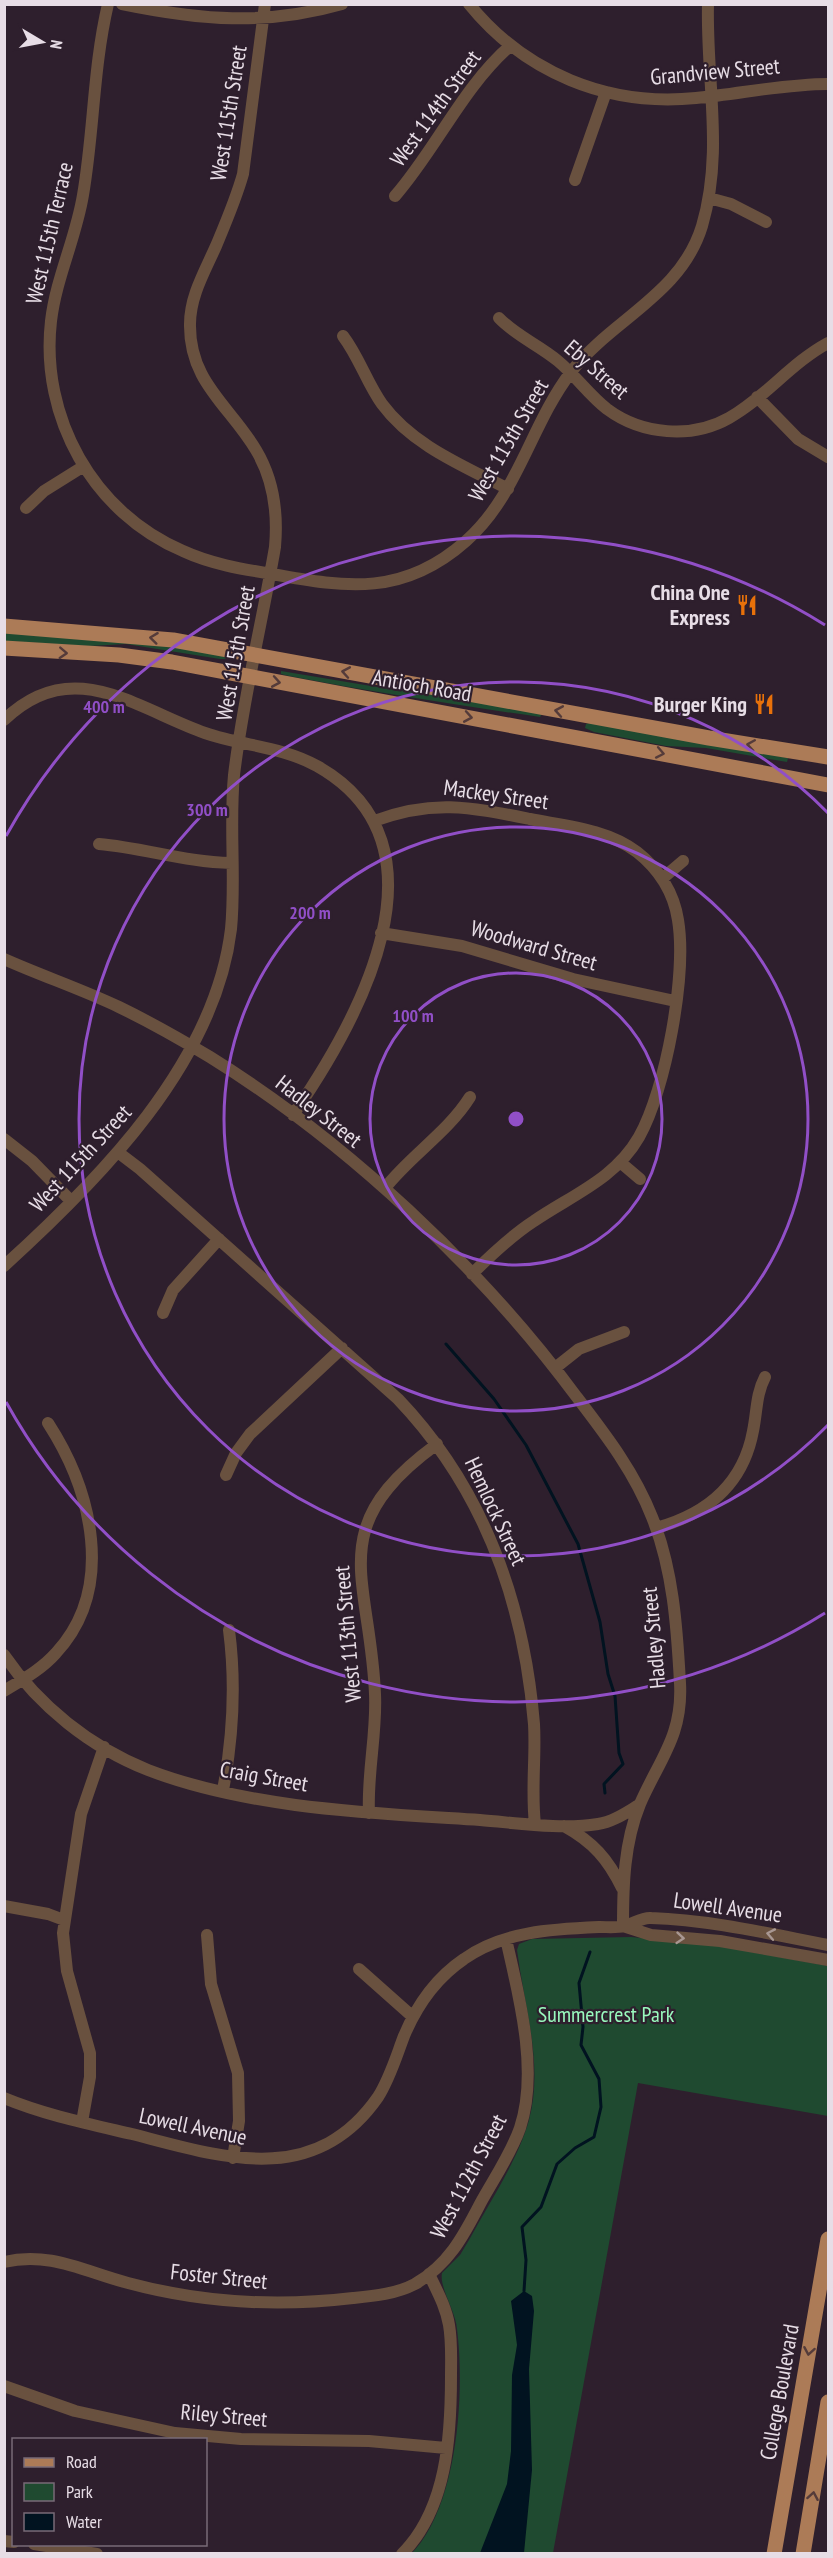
<svg xmlns="http://www.w3.org/2000/svg" width="833" height="2558" viewBox="0 0 833 2558" font-family="'PT Sans Narrow',sans-serif">
  <style>
    .green { fill: #1f4a30 }
    .water { fill: #011320 }
    .lines { fill: none; stroke-linecap: round; stroke-linejoin: round }
    .stream { stroke: #011320; stroke-width: 3 }
    .minor { stroke: #69513f; stroke-width: 12 }
    .major { stroke: #ac7b57; stroke-width: 15 }
    .oneway { stroke: #543b3a }
    .oneway2 { stroke: #a89792 }
    .ring { fill: none; stroke: #914fc7; stroke-width: 3 }
    .labels { text-anchor: middle; dominant-baseline: central; stroke-width: 4.5; stroke-linejoin: round; paint-order: stroke }
    .street-label { font-size: 22px; fill: #e7dde6; stroke: #2e1f2d }
    .poi-label { font-size: 22px; font-weight: bold; fill: #e7dde6; stroke: #2e1f2d; text-anchor: end }
    .park-label { font-size: 22px; fill: #99f9bd; stroke: #2e1f2d }
    .centre { fill: #914fc7; stroke: #2e1f2d; stroke-width: 3 }
    .ring-label { font-size: 18px; text-anchor: middle; font-weight: bold; fill: #914fc7; stroke: #2e1f2d; stroke-width: 4.5; stroke-linejoin: round; paint-order: stroke }
  </style>
  <rect width="100%" height="100%" fill="#2e1f2d"/>
  <!-- green -->
  <path class="green" d="M5,631L132,640L229,656V659H220L126,644L89,646L5,641Z
    M281,671L395,690L417,691L542,714L540,717C456,705 373,692 289,676L281,674Z
    M593,722L783,757L788,758L787,762L706,748L666,746L594,732L585,728L586,724Z
    M631,1937L714,1945L828,1966V2116L638,2083L553,2553L411,2554C458,2507 465,2392 457,2329C456,2312 439,2287 442,2273L460,2255L469,2240C489,2203 518,2160 529,2120C544,2064 524,2006 517,1950L519,1944L532,1939Z"/>
  <!-- water -->
  <path class="water" d="M524,2291L532,2296L534,2311L529,2369L532,2470L524,2553H480L507,2484L511,2451L512,2375L517,2345L511,2301Z"/>
  <g class="lines">
    <!-- stream -->
    <path class="stream" d="M446,1344L494,1399L526,1445L578,1544L600,1622L608,1674L615,1696L619,1753L623,1764L604,1784L605,1793
      M524,2291L526,2260L522,2227L541,2207L557,2164L575,2148L594,2137L601,2107L599,2079L581,2045L583,2027L579,1983L590,1952"/>
    <!-- minor -->
    <path class="minor" d="M108,4C93,68 94,131 83,195C76,238 56,278 51,321C40,417 93,513 183,551C211,564 242,569 272,574C348,588 404,596 466,541C518,495 530,426 571,372C612,319 681,295 702,226C724,152 706,80 708,4
      M122,4C200,20 265,26 342,4
      M469,4C525,73 608,107 696,98C740,94 784,84 828,84
      M575,180L606,92
      M395,196C436,149 463,87 510,46
      M709,198L731,204L766,222
      M499,318C516,336 539,345 558,361C576,376 589,395 607,409C642,435 692,439 729,418C766,397 791,363 828,343
      M343,336C359,357 367,383 382,404C413,446 464,466 508,489
      M757,397L798,439L828,457
      M26,508L44,491L84,466
      M4,720C72,654 135,708 205,733C242,746 281,746 317,766C457,845 358,1021 293,1115
      M374,821C433,799 470,807 530,819C566,826 607,829 637,852C659,869 674,893 678,920C687,974 666,1089 639,1137C615,1179 572,1195 534,1221C511,1236 492,1254 472,1274
      M99,844C144,848 186,862 231,863
      M663,878L683,861
      M381,933L462,946L573,979L675,1001
      M4,959C42,976 81,989 119,1007C150,1022 180,1039 210,1057C347,1142 480,1267 576,1396C605,1434 634,1471 652,1517C673,1569 677,1627 680,1683C683,1736 659,1760 640,1804C624,1843 623,1885 623,1926
      M4,1139L32,1161L71,1201
      M119,1153L140,1169L398,1399C483,1488 524,1602 534,1724C536,1757 531,1790 535,1824
      M620,1162L640,1179
      M385,1188C411,1155 448,1132 470,1097
      M4,1266C99,1180 215,1063 231,929C236,878 229,826 234,775C243,699 262,623 275,547C278,513 274,480 256,450C230,406 189,382 190,324C190,296 205,271 216,246C226,222 236,199 243,174L265,4
      M163,1313L173,1290L219,1239
      M555,1368L579,1349L624,1332
      M226,1475L236,1453L250,1434L342,1348
      M656,1528C707,1514 743,1485 753,1431C757,1412 756,1394 765,1377
      M4,1655C39,1706 90,1747 148,1770C250,1809 372,1813 480,1820C518,1823 561,1830 598,1824C613,1822 627,1812 639,1805
      M4,1691C22,1680 42,1669 56,1653C116,1588 92,1491 48,1423
      M223,1790C233,1737 236,1684 229,1630
      M369,1813C367,1773 377,1733 375,1694C370,1576 322,1528 437,1444
      M564,1826C593,1842 608,1859 622,1888
      M4,1906L48,1914L64,1920
      M623,1926L651,1935L720,1941L828,1960
      M207,1935L211,1984L238,2073L239,2121L233,2158
      M359,1969L413,2017
      M4,2098C45,2115 89,2124 132,2134C221,2157 314,2189 378,2097C390,2078 396,2057 404,2036C417,2005 436,1978 464,1959C503,1931 554,1929 600,1927C608,1927 617,1928 624,1926C633,1924 642,1917 651,1918C711,1920 770,1934 828,1945
      M82,2122L90,2077V2053L67,1971L63,1933L81,1814L104,1747
      M4,2262C50,2251 85,2272 128,2283C202,2303 277,2307 353,2298C374,2296 396,2294 415,2284C448,2265 463,2237 480,2204C493,2180 511,2154 520,2128C539,2071 519,1996 506,1939
      M4,2386L75,2411L175,2433L241,2439L369,2441L446,2448
      M4,2541L14,2542
      M34,2544L97,2554
      M402,2554C447,2509 451,2436 451,2376C451,2359 452,2342 449,2325C446,2307 437,2291 429,2274"/>
    <!-- major -->
    <path class="major" d="M4,626L173,640L709,738L828,757
      M4,648L119,655L172,662L828,785
      M774,2554L828,2239
      M803,2554L828,2402"/>
  </g>
  <!-- one-way arrows -->
  <defs><path id="oneway-chevron" d="M-2-3.5L2.5 0L-2 3.5" fill="none" stroke-width="1.6" stroke-linecap="round" stroke-linejoin="round" transform="scale(1.5)"/></defs>
  <g class="oneway">
    <use href="#oneway-chevron" transform="translate(154 638) rotate(-173)"/>
    <use href="#oneway-chevron" transform="translate(63 653) rotate(3)"/>
    <use href="#oneway-chevron" transform="translate(346 672) rotate(-170)"/>
    <use href="#oneway-chevron" transform="translate(276 682) rotate(10)"/>
    <use href="#oneway-chevron" transform="translate(559 711) rotate(-170)"/>
    <use href="#oneway-chevron" transform="translate(468 717) rotate(10)"/>
    <use href="#oneway-chevron" transform="translate(751 745) rotate(-171)"/>
    <use href="#oneway-chevron" transform="translate(660 753) rotate(11)"/>
    <use href="#oneway-chevron" transform="translate(809 2351) rotate(100)"/>
    <use href="#oneway-chevron" transform="translate(813 2496) rotate(-80)"/>
  </g>
  <g class="oneway2">
    <use href="#oneway-chevron" transform="translate(771 1934) rotate(-169)"/>
    <use href="#oneway-chevron" transform="translate(680 1938) rotate(5)"/>
  </g>
  <!-- distance rings -->
  <g class="ring">
    <circle cx="516" cy="1119" r="146"/>
    <circle cx="516" cy="1119" r="292"/>
    <path d="M828 1425A437 437 0 1 1 828 813"/>
    <path d="M825 1613A583 583 0 0 1 6 1402M6 836A583 583 0 0 1 825 625"/>
  </g>
  <!-- icons -->
  <defs>
    <symbol id="restaurant-bare" viewBox="-9 -9 18 18"><path d="M-5-6h1v4h1v-4h1v4h1v-4h1v5L-1.5 .5V6h-2V.5L-5-1ZM5-6V6H3V1.5H1.5Q1.5-4 5-6Z" fill="#e8710a" stroke="#2e1f2d" stroke-width="2.5" paint-order="stroke"/></symbol>
  </defs>
  <g fill-rule="evenodd">
    <use href="#restaurant-bare" x="732" y="590" width="30" height="30"/>
    <use href="#restaurant-bare" x="749" y="689" width="30" height="30"/>
  </g>
  <g class="labels">
    <!-- street labels -->
    <g class="street-label">
      <text transform="translate(715 71) rotate(-5)">Grandview Street</text>
      <text transform="translate(435 108) rotate(-54)">West 114th Street</text>
      <text transform="translate(228 113) rotate(-81)">West 115th Street</text>
      <text transform="translate(49 233) rotate(-77)">West 115th Terrace</text>
      <text transform="translate(597 369) rotate(41)">Eby Street</text>
      <text transform="translate(508 440) rotate(-60)">West 113th Street</text>
      <text transform="translate(235 653) rotate(-80)">West 115th Street</text>
      <text transform="translate(422 685) rotate(10)">Antioch Road</text>
      <text transform="translate(496 794) rotate(8)">Mackey Street</text>
      <text transform="translate(534 945) rotate(16)">Woodward Street</text>
      <text transform="translate(319 1111) rotate(38)">Hadley Street</text>
      <text transform="translate(80 1158) rotate(-47)">West 115th Street</text>
      <text transform="translate(496 1511) rotate(65)">Hemlock Street</text>
      <text transform="translate(347 1634) rotate(-95)">West 113th Street</text>
      <text transform="translate(653 1638) rotate(-95)">Hadley Street</text>
      <text transform="translate(264 1776) rotate(10)">Craig Street</text>
      <text transform="translate(728 1907) rotate(8)">Lowell Avenue</text>
      <text transform="translate(193 2126) rotate(12)">Lowell Avenue</text>
      <text transform="translate(468 2176) rotate(-62)">West 112th Street</text>
      <text transform="translate(219 2276) rotate(6)">Foster Street</text>
      <text transform="translate(779 2392) rotate(-80)">College Boulevard</text>
      <text transform="translate(224 2415) rotate(5)">Riley Street</text>
    </g>
    <!-- poi labels -->
    <g class="poi-label">
      <text x="730" y="592">China One<tspan x="730" dy="25">Express</tspan></text>
      <text x="747" y="704">Burger King</text>
    </g>
    <!-- park labels -->
    <g class="park-label">
      <text x="606" y="2014">Summercrest Park</text>
    </g>
  </g>
  <circle cx="516" cy="1119" r="9" class="centre"/>
  <g class="ring-label">
    <text x="104" y="713">400 m</text>
    <text x="207" y="816">300 m</text>
    <text x="310" y="919">200 m</text>
    <text x="413" y="1022">100 m</text>
  </g>
  <!-- border -->
  <rect width="833" height="2558" fill="none" stroke="#e7dde6" stroke-width="12"/>
  <!-- legend -->
  <rect x="12" y="2438" width="195" height="108" fill="#2e1f2d" stroke="#786b77" stroke-width="1.5"/>
  <rect x="24" y="2458" width="30" height="9" fill="#ac7b57" stroke="#786b77" stroke-width="1.5"/>
  <text x="66" y="2468" font-size="18" fill="#e7dde6">Road</text>
  <rect x="24" y="2483" width="30" height="18" fill="#1f4a30" stroke="#786b77" stroke-width="1.5"/>
  <text x="66" y="2498" font-size="18" fill="#e7dde6">Park</text>
  <rect x="24" y="2513" width="30" height="18" fill="#011320" stroke="#786b77" stroke-width="1.5"/>
  <text x="66" y="2528" font-size="18" fill="#e7dde6">Water</text>
  <!-- north arrow -->
  <g transform="translate(42 42) rotate(100)" stroke="#2e1f2d" stroke-width="4.5" paint-order="stroke">
  <path d="M0-4.5L10 22L0 15L-10 22Z" fill="#e7dde6"/>
  <text y="-9" font-size="16" font-weight="bold" text-anchor="middle" fill="#e7dde6">N</text>
  </g>
</svg>
